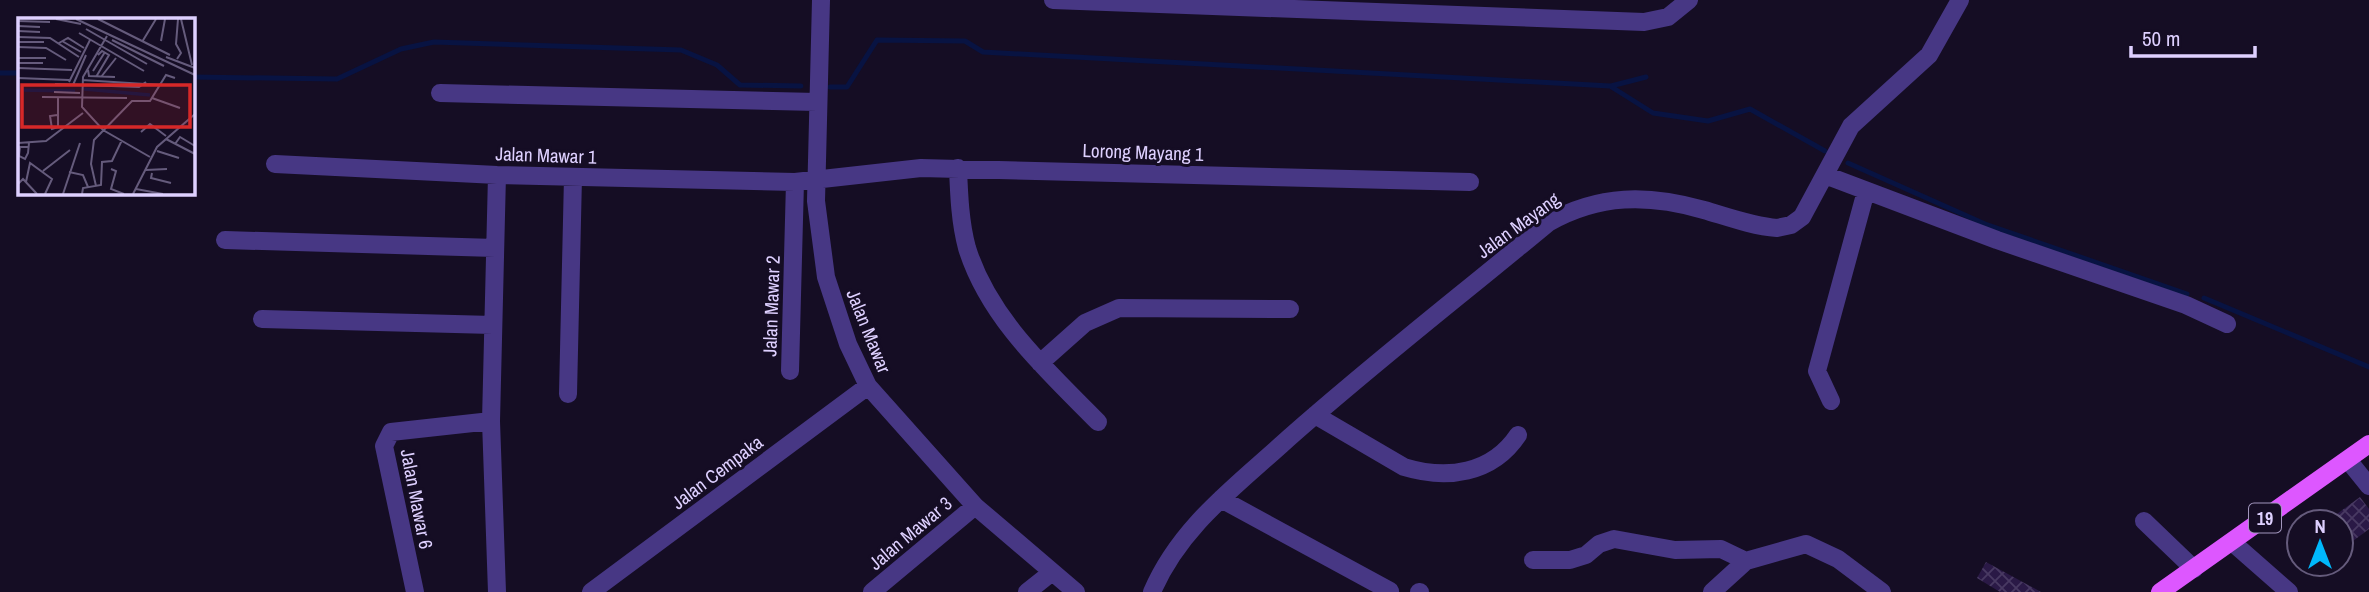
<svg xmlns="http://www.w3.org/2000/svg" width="2369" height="592" viewBox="0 0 2369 592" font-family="'Archivo Narrow',sans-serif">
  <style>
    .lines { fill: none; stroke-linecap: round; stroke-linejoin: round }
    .stream { stroke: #081342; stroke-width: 5 }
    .building { fill: url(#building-cross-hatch) }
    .minor { stroke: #473784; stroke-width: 18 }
    .major { stroke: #dd57ff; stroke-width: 18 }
    .labels { text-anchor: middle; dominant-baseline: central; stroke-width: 6; stroke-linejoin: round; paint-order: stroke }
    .shield { fill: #150d24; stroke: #a296bd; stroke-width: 2 }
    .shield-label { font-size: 18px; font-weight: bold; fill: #ded0ff }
    .street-label { font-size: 19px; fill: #ded0ff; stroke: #150d24 }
    .inset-river { fill: none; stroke: #081342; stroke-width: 3.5 }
    .inset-road { fill: none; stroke: #655b7c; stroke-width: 2 }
    .view { fill: #d62828; fill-opacity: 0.15; stroke: #d62828; stroke-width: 3.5 }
    .inset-edge { fill: none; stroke: #ded0ff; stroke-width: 3.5 }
  </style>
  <defs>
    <pattern id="building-cross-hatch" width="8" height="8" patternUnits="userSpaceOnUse" patternTransform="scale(1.75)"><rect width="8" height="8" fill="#2a1946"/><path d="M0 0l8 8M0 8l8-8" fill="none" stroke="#483962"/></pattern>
  </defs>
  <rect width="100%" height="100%" fill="#150d24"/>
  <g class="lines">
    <!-- stream -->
    <path class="stream" d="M0,73H19
      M192,77L337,79L401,49L434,42L681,50L717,65L740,85L801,86
      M1611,86L1646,77
      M830,87H847L877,40L965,41L983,52L1610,86L1653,113L1708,121L1750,109L1825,151
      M1848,163L1985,224L2187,294
      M2204,298L2369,367"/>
  </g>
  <!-- building -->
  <path class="building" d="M2360,497L2369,509V529L2341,550V522H2326Z
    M1986,562L2041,592H2000L1977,578Z"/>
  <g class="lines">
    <!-- minor -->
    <path class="minor" d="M821,0L816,201L826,277L848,344L868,386L975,506L1076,592
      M1053,0L1644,22L1668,17L1689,0
      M440,93L817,102
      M275,164L497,175L795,182L921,168L1470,182
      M958,168C959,194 960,222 967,248C989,319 1048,371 1098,422
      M1825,175L1997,240L2186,305L2227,324
      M225,240L495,248
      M262,319L493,325
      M1040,363L1085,323L1119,308L1290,309
      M790,371L795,182
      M568,394L573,177
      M1831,401L1817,371L1866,191
      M1315,415L1404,467C1447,480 1492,474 1518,435
      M2348,460L2369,486
      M1221,499L1390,591
      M2144,521L2194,569
      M2232,542L2289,592
      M1533,560H1570L1586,555L1599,544L1614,539L1675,550L1721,549L1746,561
      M415,592L384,446L391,432L491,421
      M497,592L491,421L497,175
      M591,592L868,386
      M872,592L975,506
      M1027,592L1051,573
      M1152,592C1179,529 1231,490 1281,445C1367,368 1459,297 1548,223C1599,194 1648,194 1704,210C1728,217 1752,226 1777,228L1791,225L1802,217L1851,126L1929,55L1960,0
      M1419,592H1420
      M1712,592L1746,561L1806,544L1838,559L1882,592"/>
    <!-- major -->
    <path class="major" d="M2160,592L2369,444"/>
  </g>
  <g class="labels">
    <!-- shield labels -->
    <rect class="shield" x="2249" y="503.5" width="32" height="29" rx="5"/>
    <g class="shield-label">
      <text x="2265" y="518">19</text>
    </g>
    <!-- street labels -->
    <g class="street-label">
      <text transform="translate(1143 152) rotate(2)">Lorong Mayang 1</text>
      <text transform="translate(546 155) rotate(2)">Jalan Mawar 1</text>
      <text transform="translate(1518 225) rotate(-36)">Jalan Mayang</text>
      <text transform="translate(771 306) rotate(-88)">Jalan Mawar 2</text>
      <text transform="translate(869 331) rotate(68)">Jalan Mawar</text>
      <text transform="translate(717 472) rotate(-37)">Jalan Cempaka</text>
      <text transform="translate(417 499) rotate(79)">Jalan Mawar 6</text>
      <text transform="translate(910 533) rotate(-40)">Jalan Mawar 3</text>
    </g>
  </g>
  <!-- overview -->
  <g transform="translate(18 18)">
    <rect width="177" height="177" fill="#150d24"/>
    <path class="inset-river" d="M66,71L132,77M0,72L57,73"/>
    <path class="inset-road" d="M38,1L63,6M58,1L177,57M80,1L152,37M163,1L174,47M0,3L32,4M0,8L22,9M68,11L129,46M0,13L22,14M61,15L126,53M89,18L65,59L64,89L85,112L132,139M0,19L32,20L61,39M94,22L146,48M44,23L63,34M143,23L147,1M0,24H26M124,24L138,1M41,25L50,20L66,30M0,29L28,30L48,42M148,39L177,50M0,40H28M159,41L163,35L158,26L160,1M0,45H25M0,50L54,52M70,52L71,58L97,59M75,53L87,34M78,59L91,37L84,33L80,37M83,59L98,40M0,60L51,62M64,62L143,67M51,64L72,22M37,66L121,69L128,64M55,67L68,37M36,74L62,75M24,79L109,80M134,80L162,90M39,97L32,98L34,111L40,109V80M123,114L132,106L148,118M148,121L177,136M0,125L28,123L65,95M157,126L162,119L177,128M11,129H2L1,138L7,141L10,135L11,125M139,133L161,140M93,151L98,153L93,171L106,176M128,152L149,151M25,153L52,132M51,154L65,157L70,169M134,155L133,160L153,165M8,164L12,145L34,161L27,176M0,166L5,161L19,176M78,168L73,146L76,122L114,83H132L148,57L157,60M118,171L145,176M45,176L62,125M64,176L65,170L83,167L84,144L94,143L104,122M115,176L139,129L177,96"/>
    <path class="view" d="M4,67H172V109H4Z"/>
    <rect width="177" height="177" class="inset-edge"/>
  </g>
  <!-- north arrow -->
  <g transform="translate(2320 543)"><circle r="33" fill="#150d24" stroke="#655b7c" stroke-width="2"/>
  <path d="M0-5L12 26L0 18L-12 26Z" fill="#00b8fb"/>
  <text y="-10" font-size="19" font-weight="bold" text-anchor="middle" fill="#ded0ff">N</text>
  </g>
  <!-- scale -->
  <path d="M2131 46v10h124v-10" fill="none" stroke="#ded0ff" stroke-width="3.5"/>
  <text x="2142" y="46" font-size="21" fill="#ded0ff" stroke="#150d24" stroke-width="5" paint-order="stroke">50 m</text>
</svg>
